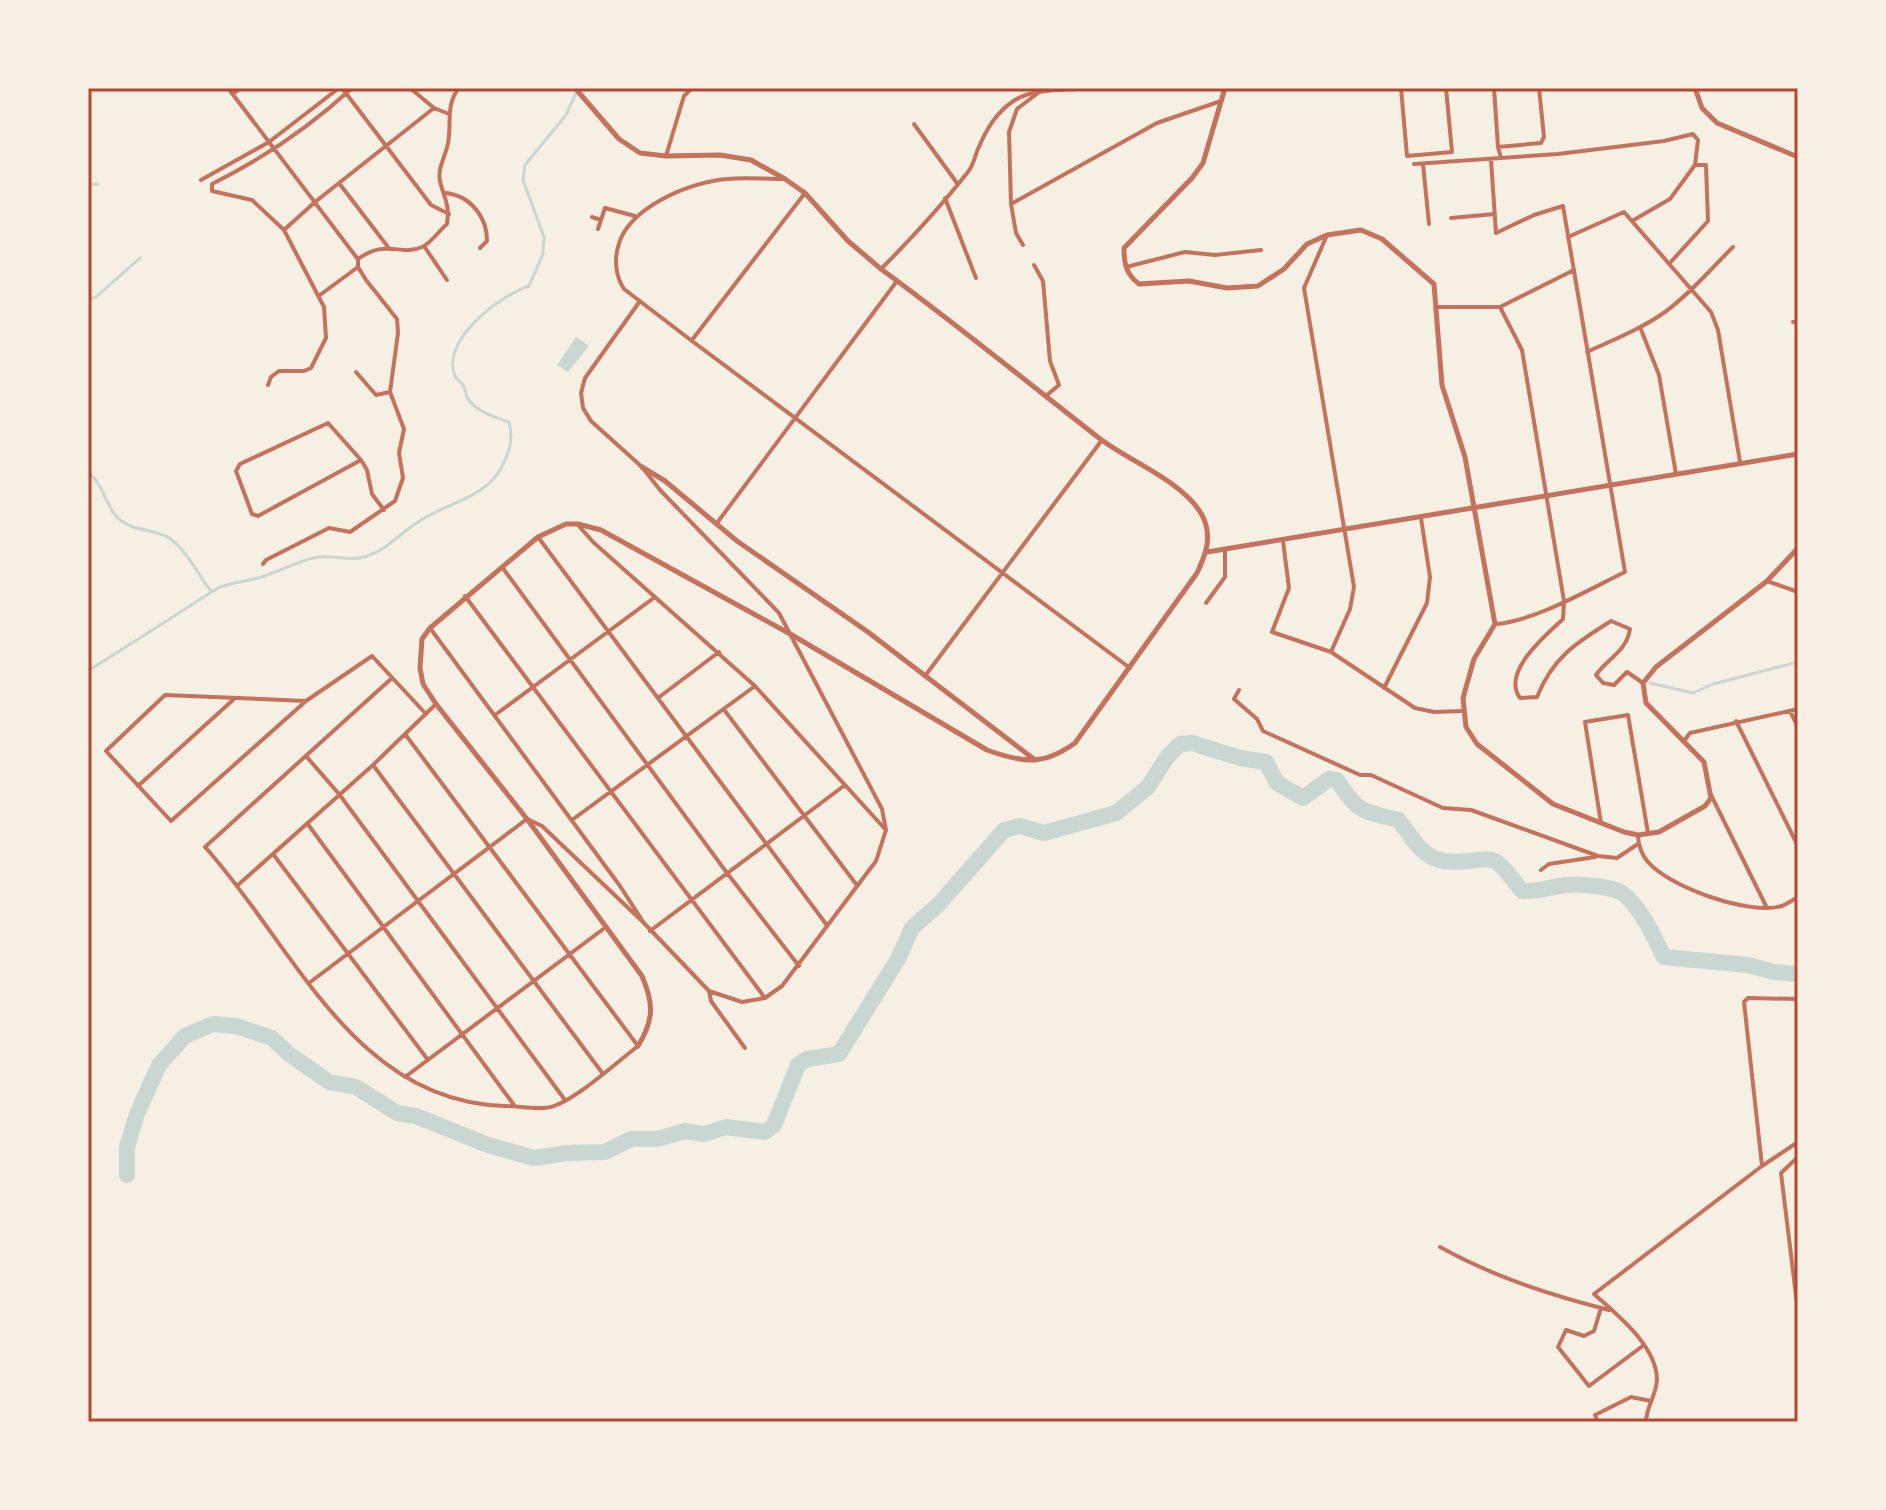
<svg xmlns="http://www.w3.org/2000/svg" width="1886" height="1510" viewBox="0 0 1886 1510" font-family="Overpass,sans-serif">
  <style>
    .water { fill: #c9d6d2 }
    .lines { fill: none; stroke-linecap: round; stroke-linejoin: round }
    .stream { stroke: #c9d6d2; stroke-width: 3 }
    .river { stroke: #c9d6d2; stroke-width: 16 }
    .minor { stroke: #c5725c; stroke-width: 4 }
    .tertiary { stroke: #c5725c; stroke-width: 5 }
    .neatline { fill: none; stroke: #b5482f; stroke-width: 3 }
  </style>
  <rect width="100%" height="100%" fill="#f6efe4"/>
  <!-- water -->
  <path class="water" d="M576,337L589,346L568,372L557,365Z"/>
  <g class="lines">
    <!-- stream -->
    <path class="stream" d="M88,185L98,184
      M88,300L96,297L140,258
      M88,472C105,486 105,506 118,518C132,532 153,528 169,538C188,551 197,574 211,591
      M88,671L218,588C230,583 241,582 254,579C276,574 295,561 318,557C334,555 352,562 367,556C386,550 401,533 418,522C437,509 460,503 479,491C501,478 516,447 509,422C495,417 475,412 467,397C465,392 466,390 463,385C461,382 457,380 455,376C440,340 501,295 529,286L543,254L544,237L523,180L525,165L566,115L577,91
      M1650,683L1693,693L1713,684L1798,662"/>
    <!-- river -->
    <path class="river" d="M127,1175V1147L137,1114L159,1065L185,1036L213,1024L236,1026L272,1038L289,1054L329,1082L356,1087L397,1113L416,1116L488,1145L534,1158L568,1153L605,1152L631,1139H657L685,1131L704,1134L726,1127L765,1132L774,1125L798,1065L807,1059L839,1054L898,959L912,928L939,904L1004,830L1020,826L1044,833L1116,813L1148,787L1167,757L1180,744L1192,743L1240,758L1266,762L1277,783L1303,798L1329,779L1337,780C1358,813 1362,811 1399,820C1420,850 1428,866 1467,861C1475,861 1485,858 1492,860C1503,863 1514,882 1522,891C1540,892 1549,887 1566,885C1579,884 1611,886 1622,893C1640,905 1655,939 1664,957L1748,965L1774,972L1798,974"/>
    <!-- minor -->
    <path class="minor" d="M228,88L357,258
      M342,88L431,205L449,214
      M410,88L434,108L449,114
      M1401,88L1407,156L1452,152L1446,88
      M1494,88L1498,147L1501,158
      M1038,93L1017,109L1009,132L1011,204L1157,123L1221,101
      M233,94L241,88
      M914,124L957,183
      M1498,147L1541,143L1544,137L1539,88
      M666,156L684,96L692,88
      M1491,160L1496,233L1534,215L1563,206L1625,572C1590,589 1533,622 1495,624
      M1414,164L1558,154L1664,141L1693,134L1698,140L1695,165
      M1423,164L1429,224
      M782,179C764,179 745,177 727,179C689,182 627,208 618,247C614,261 616,277 624,289L692,341L1130,668
      M201,180L269,142L339,88
      M339,183L388,247
      M446,193C471,196 487,217 487,241L480,248
      M945,198L976,278
      M1011,204L1016,233L1023,245
      M592,217L601,220
      M1451,218L1495,214
      M1632,221L1670,199L1695,165H1706L1708,221L1669,264
      M598,229L605,208L635,216
      M284,230L315,202L434,108
      M1327,235L1304,288L1354,587L1350,609L1331,652
      M1568,237L1624,212L1711,312L1718,330L1740,462
      M424,246L447,280
      M1034,265L1043,281L1050,361L1059,385L1047,395
      M1126,267L1185,252L1215,255L1261,250
      M881,269C912,238 941,206 968,172C973,166 975,156 978,149C986,130 996,112 1015,100C1034,88 1066,91 1088,88
      M320,295L358,267
      M1437,307H1500L1574,270
      M1500,307L1522,350L1564,601L1563,619C1546,635 1501,672 1520,698L1537,697C1553,657 1576,643 1611,621L1630,629C1627,651 1607,659 1596,675L1603,683L1614,685L1627,672L1643,683
      M1793,322H1798
      M1640,327L1659,375L1676,474
      M692,340L805,193
      M1587,352C1613,340 1641,329 1665,312C1690,294 1711,269 1733,247
      M356,372L376,395L390,392
      M268,385L271,377L279,371H304L311,368L326,338L324,307L284,230L252,200L212,191V184C262,159 311,126 352,88
      M328,423L361,460L258,516L252,514L236,471L240,464Z
      M361,460L367,470L372,494L384,510
      M717,523L897,281
      M579,526L593,542L755,686L885,829
      M538,537L826,924
      M1283,541L1289,588L1272,632L1331,652L1415,708L1434,712L1463,711
      M263,564L266,560L329,528L350,532L395,501L403,478L399,453L404,429L390,392L398,333L397,319L366,280L358,267V259C387,238 400,257 422,247C431,243 439,231 447,224C450,203 444,199 440,181C437,168 446,156 448,143C452,124 445,105 459,88
      M502,567L727,873L799,966
      M1767,581L1798,592
      M465,596L765,998
      M1206,603L1225,577V550
      M430,628L620,886L642,920
      M925,676L1102,440
      M392,678L205,847C293,944 354,1103 505,1106C520,1106 541,1111 554,1106C579,1097 616,1063 638,1046L405,734
      M1384,688L1427,603L1430,577L1421,518
      M1239,690L1234,699L1257,719L1263,731L1360,775H1371L1443,808L1471,810L1598,856L1617,858L1638,844
      M658,698L719,652
      M306,701L171,821L106,751L165,695L306,701L372,656L426,714
      M725,711L856,884
      M1790,711L1798,727
      M495,715L655,597
      M1736,721L1798,846
      M1684,741L1690,733L1798,709
      M306,756L339,794L565,1100
      M373,765L603,1074
      M138,786L234,699
      M1711,795L1767,908
      M572,820L755,686
      M307,823L514,1105
      M1601,823L1585,722L1628,715L1648,833
      M1638,835C1638,844 1642,856 1649,863C1670,887 1750,916 1782,906C1787,904 1793,900 1798,897
      M273,854L428,1060
      M1541,870L1549,864L1595,857
      M238,885L373,765L436,704
      M650,931L845,785
      M309,983L527,819L542,826L643,922L709,991L742,1002L765,998L782,986L876,861L886,830L882,809L779,613L660,490L642,467L591,421L583,408L581,393L585,378L640,301
      M709,991L711,1001L745,1048
      M405,1077L606,927
      M1798,1157L1781,1173L1798,1312
      M1762,1166L1744,1002L1748,998L1798,999
      M1440,1247C1494,1277 1550,1295 1609,1310
      M1601,1308L1594,1331L1584,1336L1566,1330L1558,1347L1589,1386L1644,1345
      M1598,1422L1595,1415L1631,1397L1651,1401
      M1646,1422C1646,1407 1657,1394 1657,1379C1656,1345 1616,1314 1594,1294L1762,1166L1798,1142"/>
    <!-- tertiary -->
    <path class="tertiary" d="M575,88L619,139L640,153L666,156L720,155L751,160L785,179L805,193L848,241L881,269C955,323 1027,382 1099,438C1130,462 1183,481 1202,515C1213,536 1206,554 1197,573L1075,743C1043,766 1023,763 987,750L792,635L601,530L578,524H566L538,537L430,628L422,639L420,668L423,684L436,704L527,819L642,976C654,1004 654,1020 638,1046
      M1225,88L1203,163L1192,178L1124,248C1124,264 1126,274 1139,284L1189,281L1227,288L1258,286L1284,269L1307,244L1327,235L1361,230L1382,239L1434,284L1442,385L1465,457L1495,624L1474,659L1463,698L1466,727L1477,744L1553,804L1624,832L1638,835L1659,832L1705,806L1711,798L1704,762L1646,703L1643,683L1656,667L1767,581L1798,548
      M1695,88L1702,108L1717,123L1798,157
      M642,467L665,481L737,541L868,632L1035,760
      M1207,552L1798,454"/>
  </g>
  <!-- border -->
  <rect width="1886" height="1510" fill="none" stroke="#f6efe4" stroke-width="180"/>
  <rect x="90" y="90" width="1706" height="1330" class="neatline"/>
</svg>
